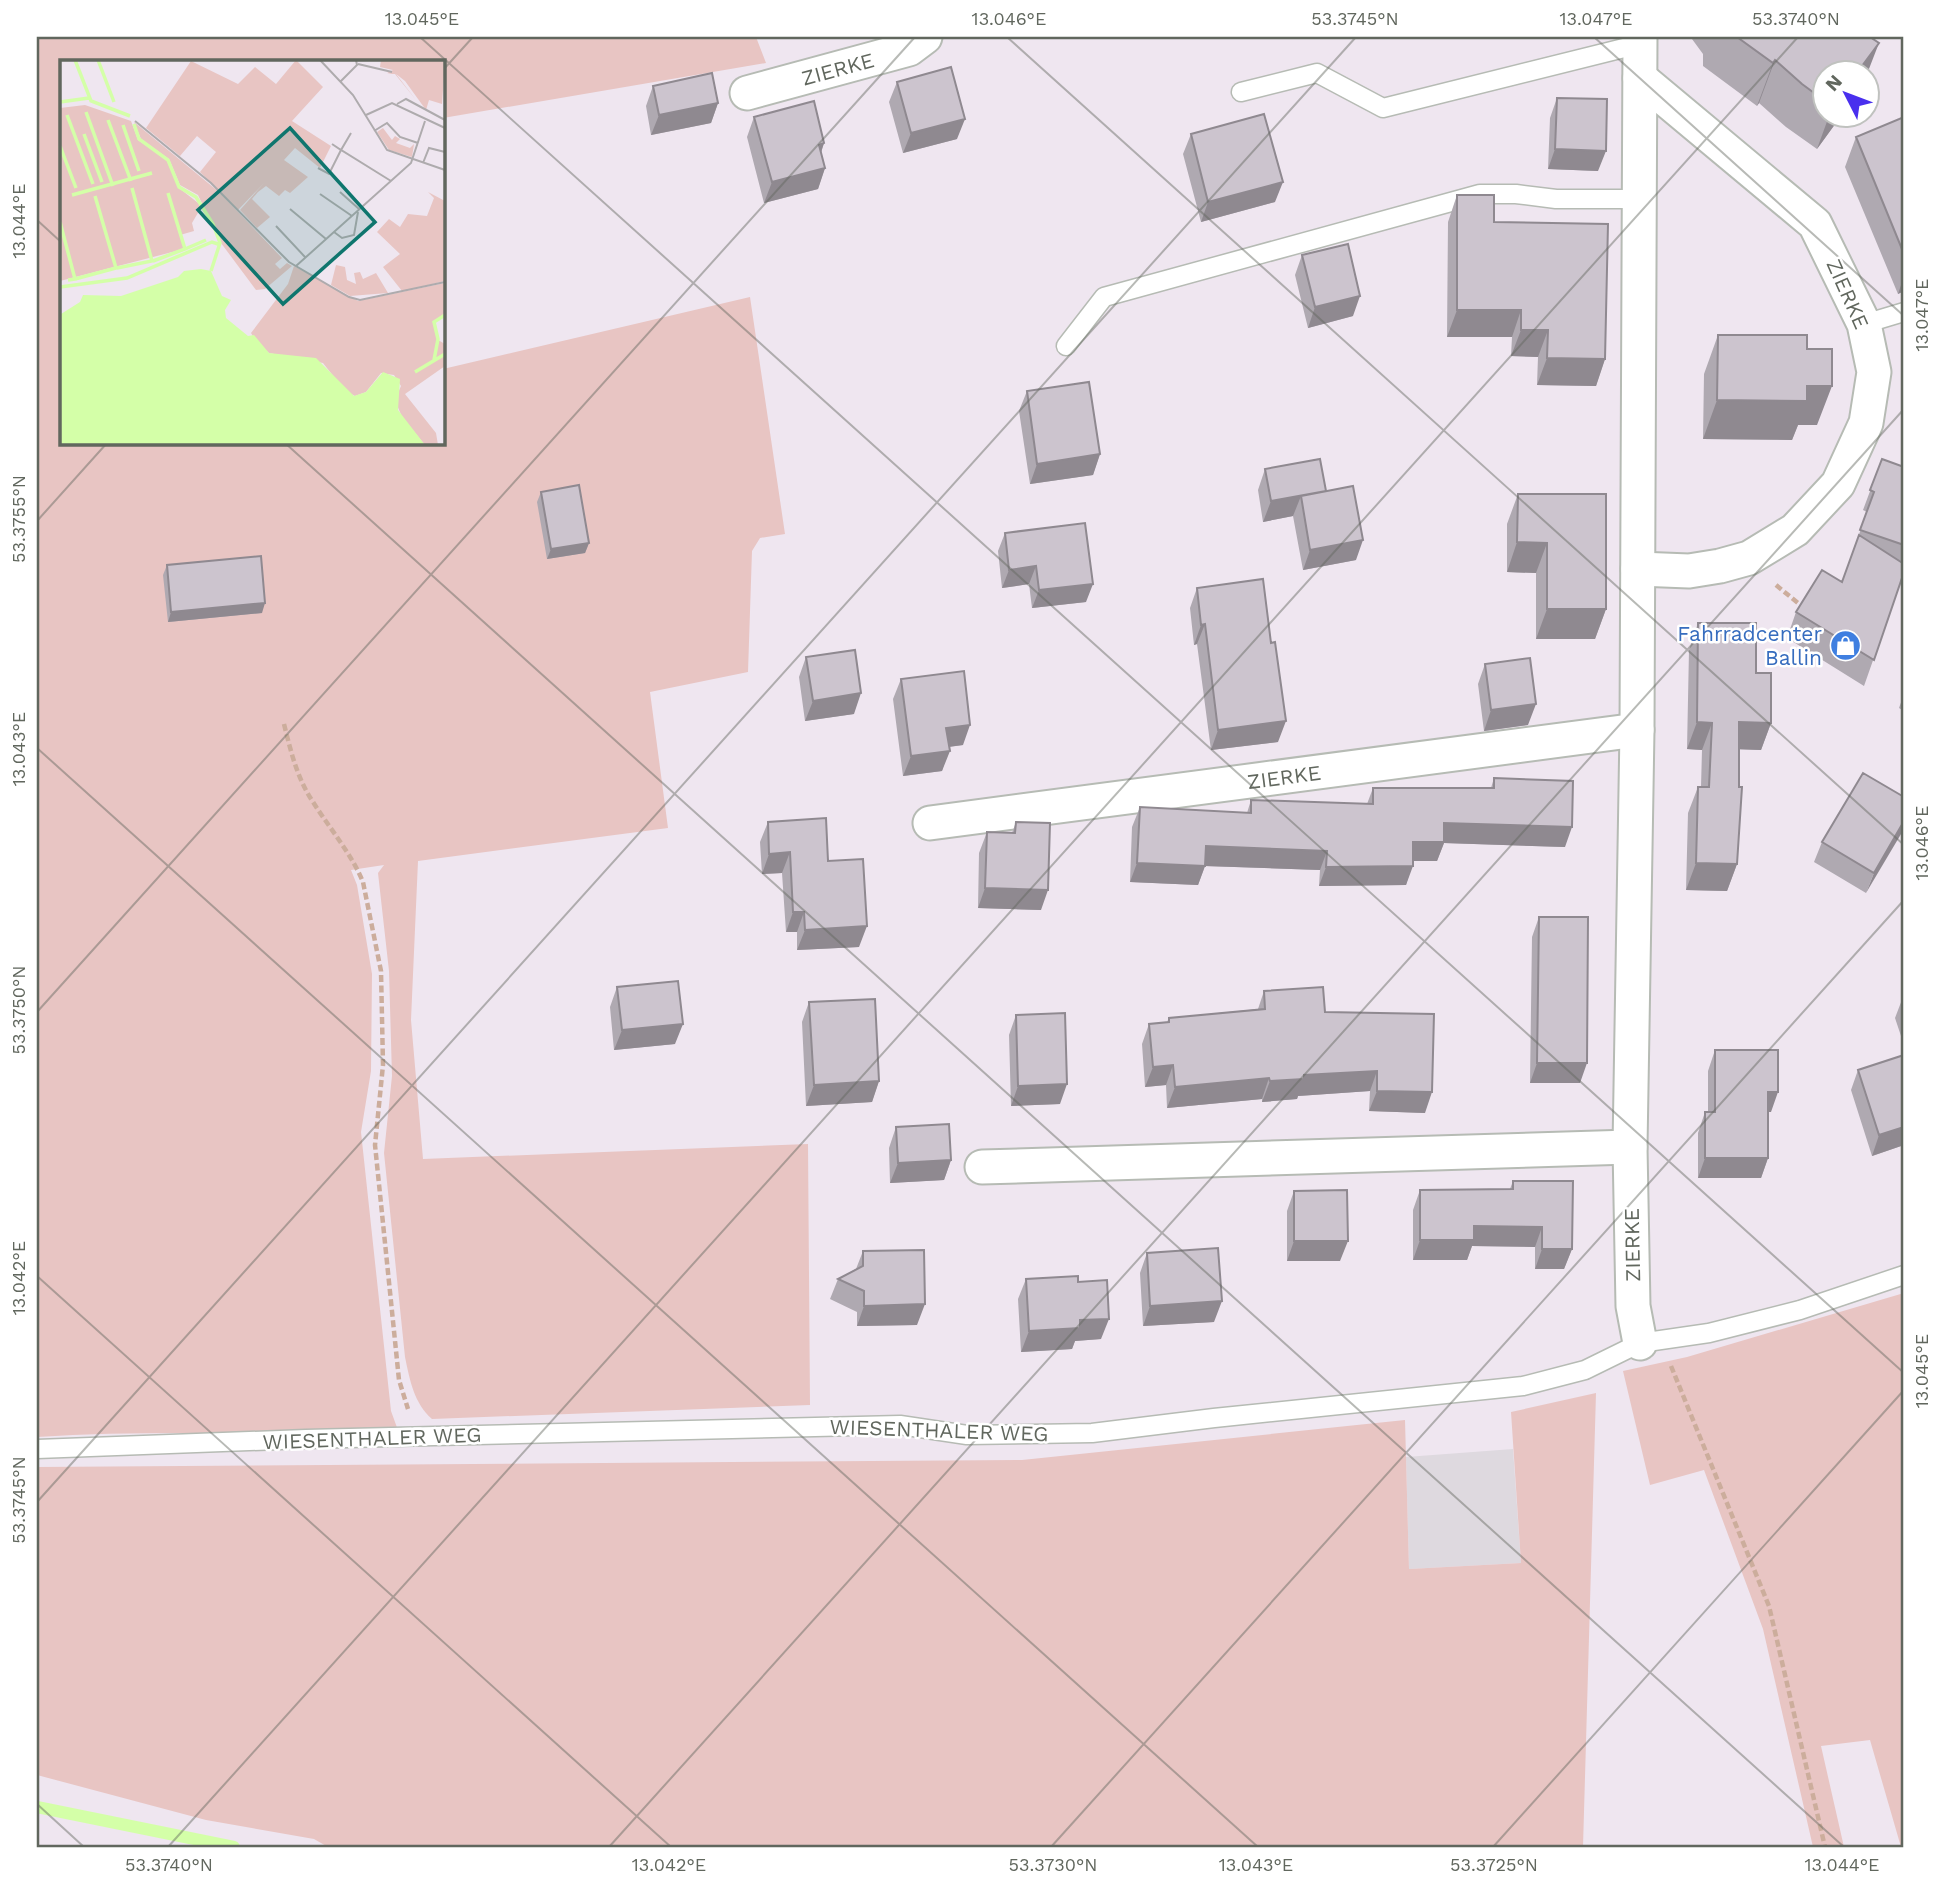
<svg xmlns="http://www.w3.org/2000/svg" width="1941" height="1884" viewBox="0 0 1941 1884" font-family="'Work Sans',sans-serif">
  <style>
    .industrial { fill: #ded9df }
    .green { fill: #e8c5c3 }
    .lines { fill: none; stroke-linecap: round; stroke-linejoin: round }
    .stream { stroke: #d4ffa8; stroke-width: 12 }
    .service-casing { stroke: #b6bbb4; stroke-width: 21 }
    .minor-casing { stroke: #b6bbb4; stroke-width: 37 }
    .path { stroke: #ccad9c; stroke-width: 4.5; stroke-dasharray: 7 3.5; stroke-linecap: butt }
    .service { stroke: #fff; stroke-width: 18 }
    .minor { stroke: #fff; stroke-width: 33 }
    .wall { fill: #afa9b1 }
    .shaded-wall { fill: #8f8990 }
    .building { fill: #ccc4ce; stroke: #8f8990; stroke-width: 2 }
    .ticks { fill: none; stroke: #61675e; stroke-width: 2; stroke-opacity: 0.45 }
    .labels { text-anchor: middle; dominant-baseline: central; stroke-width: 5; stroke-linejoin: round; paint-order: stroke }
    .street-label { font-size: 21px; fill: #61675e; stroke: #fff }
    .shop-label { font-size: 21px; fill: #366cbe; stroke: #fff; text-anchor: end }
    .inset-river { fill: none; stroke: #d4ffa8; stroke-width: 3.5 }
    .inset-road { fill: none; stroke: #aeabad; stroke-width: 2 }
    .view { fill: #0f766e; fill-opacity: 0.15; stroke: #0f766e; stroke-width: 3.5 }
    .inset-edge { fill: none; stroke: #61675e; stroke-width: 3.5 }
    .neatline { fill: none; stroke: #61675e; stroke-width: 2.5 }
    .ticks-label { font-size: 18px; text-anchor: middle; fill: #61675e }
  </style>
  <rect width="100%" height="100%" fill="#efe6f0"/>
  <!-- industrial -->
  <path class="industrial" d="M1513,1449L1521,1563L1409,1569L1406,1457Z"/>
  <!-- green -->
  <path class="green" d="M37,37H756L766,63L443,118V61H61V443H443V369L750,297L785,534L760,538L752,551L748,672L650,692L668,828L418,861L411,1020L423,1159L808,1144L810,1405L432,1419C414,1403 410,1381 405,1357L384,1153L392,1076L389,971L378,873L384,865L351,870L357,885L372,974L371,1071L361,1132L391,1411L399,1433C278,1436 157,1429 37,1437Z
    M1904,1293V1847H1901L1870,1740L1821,1746L1844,1847H1813L1763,1629L1704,1470L1650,1485L1623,1371L1687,1357Z
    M1596,1393L1583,1847H328L314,1839L206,1820L37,1775V1467L1022,1460L1405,1420L1409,1569L1521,1563L1511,1412Z"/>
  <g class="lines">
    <!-- stream -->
    <path class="stream" d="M37,1807L234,1847"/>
    <defs>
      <path id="service" d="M1241,92L1317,73L1383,108L1640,44
        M1864,324L1904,312
        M1066,346L1104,297L1480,194H1516L1556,199H1640
        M37,1449L306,1439L900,1425L967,1435L1092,1433L1214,1418L1523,1386L1585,1370L1640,1343L1709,1333L1800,1310L1904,1275"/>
      <g id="minor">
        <path id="s1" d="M747,93L909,49L925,37"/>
        <path d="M1638,569L1689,571L1720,566L1749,558L1795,530L1838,484L1866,423L1874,372L1864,324L1815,224L1640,78"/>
        <path id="s2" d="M930,823L1637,730"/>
        <path d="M982,1167L1630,1147"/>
        <path d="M1640,1343L1633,1306L1630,1147L1637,730L1640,37"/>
      </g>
    </defs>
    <!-- service casing -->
    <use href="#service" class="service-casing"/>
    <!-- minor casing -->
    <use href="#minor" class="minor-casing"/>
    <!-- path -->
    <path class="path" d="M1776,585L1804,608
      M284,724C291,752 297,778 313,802C330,829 351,853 363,882L381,971L383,1065L375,1145L399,1380L408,1409
      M1671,1366L1769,1606L1825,1847"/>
    <!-- service -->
    <use href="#service" class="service"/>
    <!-- minor -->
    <use href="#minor" class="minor"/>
  </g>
  <!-- wall -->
  <path class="wall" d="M1692,37H1870L1825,74V116H1841L1817,149L1786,127L1759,103L1757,106L1703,66V54L1692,39Z
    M897,82L957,139L903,153L889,102Z
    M653,86L718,103L711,123L651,135L646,106Z
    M1557,98L1598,171L1548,169L1550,118Z
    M754,117L824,143L821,153L825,168L818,189L764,203L747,137Z
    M1904,117V291L1898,294L1845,167L1856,137Z
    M1191,134L1275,202L1201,222L1183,154Z
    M1457,195L1494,222L1605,359L1596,386L1537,385L1538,357L1511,356L1512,337H1447L1448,222Z
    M1302,255L1353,316L1308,328L1295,275Z
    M1718,335L1807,349L1817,425H1798L1792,440L1703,439L1704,374Z
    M1027,391L1100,454L1093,475L1030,484L1019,411Z
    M1882,459L1904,467V572L1864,686L1787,638L1796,612L1842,582L1867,512L1863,510Z
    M1265,469L1325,491L1356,560L1303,570L1293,516L1263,522L1258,490Z
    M541,492L589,543L585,553L547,559L537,502Z
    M1518,494L1606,609L1595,639H1536V573L1507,572V524Z
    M1005,533L1086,602L1032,608L1029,584L1002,588L998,551Z
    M167,565L262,613L168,622L163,575Z
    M1197,588L1271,643L1278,742L1211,750L1197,644L1194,645L1190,608Z
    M1698,623L1756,673L1771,723L1761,750L1739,749L1737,864L1727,891L1686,890L1688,813L1698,787H1701L1702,750L1687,749L1689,650Z
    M806,657L854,714L805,721L799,677Z
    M1485,664L1528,725L1484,731L1478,684Z
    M901,679L963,745L949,747L942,771L903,776L893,699Z
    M1904,694V711L1899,708Z
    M1494,778L1565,847L1444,843L1437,861H1413L1406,885L1319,886L1320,870L1205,866L1198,885L1130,882L1132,827L1140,807L1247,813L1251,800L1367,804L1373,788H1491Z
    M1904,797L1866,893L1814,862L1822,842Z
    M768,822L828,861L859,947L797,950V932H786L782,873L762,874L760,842Z
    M1016,822L1041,910L978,908L979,853L987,832L1012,833Z
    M1539,917L1580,1083H1530L1532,937Z
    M617,987L675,1044L614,1050L610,1007Z
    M1264,991L1325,1012L1425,1113L1369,1111L1370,1091L1298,1096L1297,1099L1262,1102V1099L1167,1108L1166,1085L1145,1087L1142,1044L1149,1024L1167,1022L1169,1018L1258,1009Z
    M1903,997H1904V1045L1895,1018Z
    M809,1002L879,1081L872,1102L806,1106L802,1022Z
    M1016,1015L1060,1104L1011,1106L1009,1035Z
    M1715,1050L1771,1112H1768V1158L1761,1178H1698V1133L1705,1112H1708V1071Z
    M1858,1070L1904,1145L1872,1156L1851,1090Z
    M896,1127L951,1160L944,1180L890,1183L889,1148Z
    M1513,1181L1572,1249L1564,1269H1535V1247L1472,1246L1467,1260H1413V1210L1420,1190L1510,1189Z
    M1294,1191L1340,1261H1287V1211Z
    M863,1251L917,1325L857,1326V1312L830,1299L838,1279L856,1269Z
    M1147,1253L1214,1322L1143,1326L1140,1273Z
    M1026,1279L1078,1282L1101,1339L1075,1341L1072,1349L1021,1352L1018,1299Z"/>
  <!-- shaded-wall -->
  <path class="shaded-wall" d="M1879,43L1867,74H1856Z
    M1775,60L1759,103L1757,106L1773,63Z
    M718,103L711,123L651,135L659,115Z
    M1829,116H1841L1817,149Z
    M965,119L957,139L903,153L911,133Z
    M824,143L817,164L819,145Z
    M1555,149L1606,151L1598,171L1548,169Z
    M825,168L818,189L764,203L772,182Z
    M1283,182L1275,202L1201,222L1208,202Z
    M1904,276V291L1898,294Z
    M1360,296L1353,316L1308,328L1315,307Z
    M1457,310H1521L1512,337H1447Z
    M1521,330H1548L1538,357L1511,356Z
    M1547,358L1605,359L1596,386L1537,385Z
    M1807,386H1832L1817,425H1798L1792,440L1703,439L1717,400Z
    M1100,454L1093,475L1030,484L1037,464Z
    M1326,491L1301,496L1293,516L1263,522L1271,501Z
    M1363,540L1356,560L1303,570L1310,550Z
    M1517,542L1547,543L1536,573L1507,572Z
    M589,543L585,553L547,559L551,549Z
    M1036,566L1029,584L1002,588L1009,570Z
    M1093,584L1086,602L1032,608L1039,590Z
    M265,603L262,613L168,622L171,612Z
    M1547,609H1606L1595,639H1536Z
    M1205,624L1197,644L1194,645L1201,625Z
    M861,693L854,714L805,721L813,701Z
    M1536,704L1528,725L1484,731L1491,710Z
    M1286,721L1278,742L1211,750L1218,730Z
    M1697,722L1712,723L1702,750L1687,749Z
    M1739,722L1771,723L1761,750L1729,749Z
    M970,725L963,745L939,748L946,728Z
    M950,751L942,771L903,776L911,756Z
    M1904,821V829L1866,893L1874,873Z
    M1444,823L1572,827L1565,847L1444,843L1437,861H1406L1413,842Z
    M1206,846L1327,851L1320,870L1205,866L1198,885L1130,882L1137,863Z
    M790,852L782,873L762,874L769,854Z
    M1696,863L1737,864L1727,891L1686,890Z
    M1413,866L1406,885L1319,886L1326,867Z
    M985,888L1048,890L1041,910L978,908Z
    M793,912H804L797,932H786Z
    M867,926L859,947L797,950L805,930Z
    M683,1024L675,1044L614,1050L622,1030Z
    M1537,1063H1587L1580,1083H1530Z
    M1173,1065L1166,1085L1145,1087L1153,1067Z
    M1377,1071L1370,1091L1298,1096L1297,1099L1262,1102L1270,1081L1304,1075Z
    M1269,1078L1262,1099L1167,1108L1175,1087Z
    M879,1081L872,1102L806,1106L814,1085Z
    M1067,1084L1060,1104L1011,1106L1018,1086Z
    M1377,1091L1432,1092L1425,1113L1369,1111Z
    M1768,1092H1778L1771,1112H1761Z
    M1904,1127V1145L1872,1156L1879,1135Z
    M1705,1158H1768L1761,1178H1698Z
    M951,1160L944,1180L890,1183L898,1163Z
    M1474,1226L1542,1227L1535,1247L1472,1246L1467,1260H1413L1420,1240Z
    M1294,1241H1348L1340,1261H1287Z
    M1542,1249H1572L1564,1269H1535Z
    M1222,1301L1214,1322L1143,1326L1150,1306Z
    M925,1304L917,1325L857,1326L864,1306Z
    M1109,1319L1101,1339L1075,1341L1072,1349L1021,1352L1029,1331L1080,1320Z"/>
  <!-- building -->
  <path class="building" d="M1737,37H1870L1879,43L1856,74H1825V101L1802,84L1775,60L1773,63Z
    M951,67L965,119L911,133L897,82Z
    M712,73L718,103L659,115L653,86Z
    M1557,98L1607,99L1606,151L1555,149Z
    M814,101L824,143L819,145L825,168L772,182L754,117Z
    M1264,114L1283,182L1208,202L1191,134Z
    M1904,117V254L1856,137Z
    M1457,195H1494V222L1608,224L1605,359L1547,358L1548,330H1521V310H1457Z
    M1348,244L1360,296L1315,307L1302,255Z
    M1718,335H1807V349H1832V386H1807V401L1717,400Z
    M1089,382L1100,454L1037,464L1027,391Z
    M1320,459L1326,491L1271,501L1265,469Z
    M1882,459L1904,467V545L1860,530L1874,492L1870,490Z
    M579,485L589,543L551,549L541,492Z
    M1353,486L1363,540L1310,550L1301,496Z
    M1518,494H1606V609H1547V543L1517,542Z
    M1085,523L1093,584L1039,590L1036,566L1009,570L1005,533Z
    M1859,535L1904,564V572L1874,660L1796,612L1822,570L1842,582Z
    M261,556L265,603L171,612L167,565Z
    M1263,579L1271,643L1275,642L1286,721L1218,730L1205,624L1201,625L1197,588Z
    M1698,623H1756V673H1771V723L1739,722V787H1742L1737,864L1696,863L1698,787H1709L1712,723L1697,722Z
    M855,650L861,693L813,701L806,657Z
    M1530,658L1536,704L1491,710L1485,664Z
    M964,671L970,725L946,728L950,751L911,756L901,679Z
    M1863,773L1904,797V821L1874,873L1822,842Z
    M1494,778L1573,781L1572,827L1444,823V842H1413V866L1326,867L1327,851L1206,846L1205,866L1137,863L1140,807L1251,813V800L1373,804V788H1494Z
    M826,818L828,861L863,859L867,926L805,930L804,912H793L790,852L769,854L768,822Z
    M1016,822L1050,823L1048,890L985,888L987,832L1015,833Z
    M1539,917H1588L1587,1063H1537Z
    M678,981L683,1024L622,1030L617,987Z
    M1323,987L1325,1012L1434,1014L1432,1092L1377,1091V1071L1304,1075V1079L1270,1081L1269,1078L1175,1087L1173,1065L1153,1067L1149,1024L1169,1022V1018L1265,1009L1264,991Z
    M875,999L879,1081L814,1085L809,1002Z
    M1065,1013L1067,1084L1018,1086L1016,1015Z
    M1715,1050H1778V1092H1768V1158H1705V1112H1715Z
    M1904,1055V1127L1879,1135L1858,1070Z
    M949,1124L951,1160L898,1163L896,1127Z
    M1513,1181H1573L1572,1249H1542V1227L1474,1226V1240H1420V1190L1513,1189Z
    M1347,1190L1348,1241H1294V1191Z
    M1218,1248L1222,1301L1150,1306L1147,1253Z
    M924,1250L925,1304L864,1306V1291L838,1279L863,1266V1251Z
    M1078,1276V1282L1107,1280L1109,1319L1080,1320V1328L1029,1331L1026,1279Z"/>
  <!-- ticks -->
  <path class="ticks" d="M420,37L1904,1373M1007,37L1904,845M1594,37L1904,316M443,70L473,37M37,220L61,242M285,443L1844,1847M37,521L107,443M37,748L1258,1847M37,1012L915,37M37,1276L671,1847M37,1502L1356,37M37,1804L84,1847M168,1847L1798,37M609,1847L1904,409M1051,1847L1904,900M1493,1847L1904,1390"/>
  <!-- icons -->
  <defs>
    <symbol id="shop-disc" viewBox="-11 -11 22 22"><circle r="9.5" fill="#3f7fe0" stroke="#fff"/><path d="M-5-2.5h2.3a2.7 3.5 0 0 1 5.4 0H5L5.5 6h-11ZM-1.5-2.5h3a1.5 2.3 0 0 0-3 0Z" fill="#fff"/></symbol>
  </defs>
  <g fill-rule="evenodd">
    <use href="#shop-disc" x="1828" y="628" width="35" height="35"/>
  </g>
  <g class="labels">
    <!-- street labels -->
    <g class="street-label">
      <text stroke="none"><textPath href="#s1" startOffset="94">ZIERKE</textPath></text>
      <text transform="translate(1848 294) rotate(66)">ZIERKE</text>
      <text stroke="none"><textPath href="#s2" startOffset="357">ZIERKE</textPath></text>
      <text transform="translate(1632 1245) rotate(-91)">ZIERKE</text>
      <text transform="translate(939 1430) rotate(2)">WIESENTHALER WEG</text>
      <text transform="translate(372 1438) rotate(-2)">WIESENTHALER WEG</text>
    </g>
    <!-- shop labels -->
    <g class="shop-label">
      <text x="1822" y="633">Fahrradcenter<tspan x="1822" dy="24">Ballin</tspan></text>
    </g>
  </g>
  <!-- overview -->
  <g transform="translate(60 60)">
    <rect width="385" height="385" fill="#efe6f0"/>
    <path d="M236,0L263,27L232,61L271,86L260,108L235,88L224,100L248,117L230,133L225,130L219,136L206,126L198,132L192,139L210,157L197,168L180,150L204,123L178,150L140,112L156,92L137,76L120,96L86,68L131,1L178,24L195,7L216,24ZM321,0H385L382,44L369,40L366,50L345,21L336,14L356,40L335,14H332L327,13L333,10L320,7ZM25,45L71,61L78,80L108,101L119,128L142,146L132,163L134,171L120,175L124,189L0,221V48ZM74,62L159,132L222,198L215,204L220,209L227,203L232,206L205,229L196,230L161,183L138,135L120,125L109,99L81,79ZM323,68L332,80L335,76L340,79L336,83L350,88L354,84L352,97L329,90L317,72ZM368,132L385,141V221L342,231L323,207L340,194L317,172L329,159L340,167L348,154L367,156L374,138ZM276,205L285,207L287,220L296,224L294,213L300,212L303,219L316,213L328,233L290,236L271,225ZM234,206L298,241L385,223V255L373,262L378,280L385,284V306L345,334L376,373L378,385H365L342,357L335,340L341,326L334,315L321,313L306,332L295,336L285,331L263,303L209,293L197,283L191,273L228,224Z" fill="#e8c5c3"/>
    <path d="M141,209L151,211L162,236L171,240L165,250L166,258L188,276L194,275L209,293L256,298L294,336L306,332L323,312L340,319L338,350L365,385H0L1,254L20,242L23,235L61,236L118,217L124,211Z" fill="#d4ffa8"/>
    <path class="inset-river" d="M15,0L31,41L70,56M38,0L54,42M0,42L29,38M26,52L53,126M7,55L33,124M48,60L71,121M74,64L79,79L108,100L119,127L136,137L153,164L160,183L151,211M63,65L79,111M24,74L42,122M0,86L16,128M12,135L92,113M0,162L15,219L8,220M125,189L146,180M93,201L125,189L108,133M57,208L92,201L72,128M15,219L56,208L35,136M0,227L67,218L152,182L158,184M374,300L378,279L374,262L385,255M355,312L385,294"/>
    <path class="inset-road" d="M260,0L293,35L327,90L385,110M298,4L332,12M281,21L297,5L296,0M337,44L346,39L385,60M306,55L332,43L385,68M75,61L151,123L229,202L289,237L300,240L385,222M314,71L327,63L340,77L358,83M272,84L281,90L291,73M363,103L369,88L385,92M258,108L269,114L281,90L331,121M280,132L299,149M260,134L292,156M230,149L266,179M216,166L245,197M274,172L282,178L294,175L298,152M236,206L351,103L365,61"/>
    <path class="view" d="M230,68L315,162L223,244L138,150Z"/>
    <rect width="385" height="385" class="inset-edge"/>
  </g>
  <!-- border -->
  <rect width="1941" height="1884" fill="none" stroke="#ffffff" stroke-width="77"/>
  <!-- north arrow -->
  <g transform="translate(1846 94) rotate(312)"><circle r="33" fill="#ffffff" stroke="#c0c2bf" stroke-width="2"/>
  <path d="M0-5L12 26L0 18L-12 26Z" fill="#492fee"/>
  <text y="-10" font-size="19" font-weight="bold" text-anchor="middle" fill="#61675e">N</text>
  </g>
  <rect x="38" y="38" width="1864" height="1808" class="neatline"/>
  <g class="ticks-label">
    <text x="422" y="25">13.045°E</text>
    <text x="1009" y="25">13.046°E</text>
    <text x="1355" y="25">53.3745°N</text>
    <text x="1596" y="25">13.047°E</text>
    <text x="1796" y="25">53.3740°N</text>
    <text transform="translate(19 221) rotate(-90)" y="6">13.044°E</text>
    <text transform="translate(1922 315) rotate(-90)" y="6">13.047°E</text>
    <text transform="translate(19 519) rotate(-90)" y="6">53.3755°N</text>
    <text transform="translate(19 749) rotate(-90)" y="6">13.043°E</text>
    <text transform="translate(1922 843) rotate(-90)" y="6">13.046°E</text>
    <text transform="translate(19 1010) rotate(-90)" y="6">53.3750°N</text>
    <text transform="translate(19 1278) rotate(-90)" y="6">13.042°E</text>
    <text transform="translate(1922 1371) rotate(-90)" y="6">13.045°E</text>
    <text transform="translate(19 1500) rotate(-90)" y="6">53.3745°N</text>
    <text x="169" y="1871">53.3740°N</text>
    <text x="669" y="1871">13.042°E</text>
    <text x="1053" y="1871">53.3730°N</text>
    <text x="1256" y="1871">13.043°E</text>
    <text x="1494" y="1871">53.3725°N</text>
    <text x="1842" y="1871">13.044°E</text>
  </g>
</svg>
